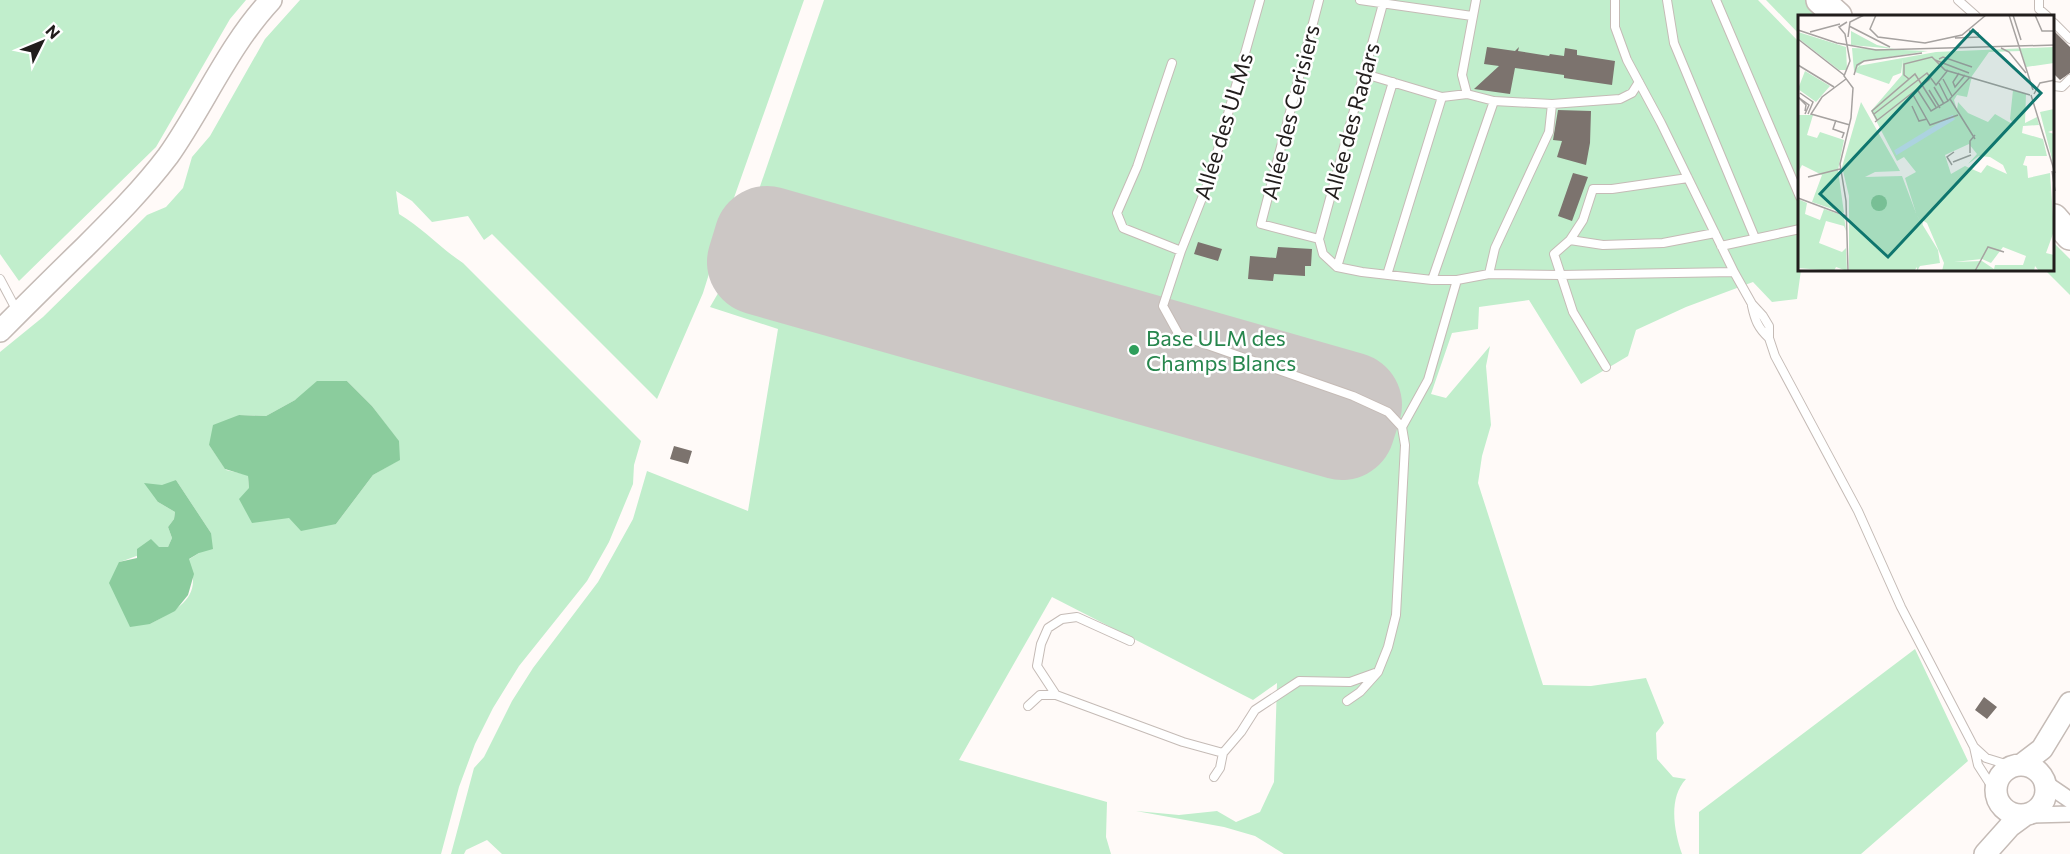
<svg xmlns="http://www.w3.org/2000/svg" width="2070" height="854" viewBox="0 0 2070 854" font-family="Commissioner,sans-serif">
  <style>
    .green { fill: #c1eecc; fill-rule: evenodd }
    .forest { fill: #8bcc9d }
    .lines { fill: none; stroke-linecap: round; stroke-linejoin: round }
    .runway { stroke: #ccc7c5; stroke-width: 106 }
    .building { fill: #7c736e }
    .lane-casing { stroke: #c5bbb6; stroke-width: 10 }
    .street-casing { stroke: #c5bbb6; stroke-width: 18 }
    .secondary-casing { stroke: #c5bbb6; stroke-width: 24 }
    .highway-casing { stroke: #c5bbb6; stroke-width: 30 }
    .lane { stroke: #fff; stroke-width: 8 }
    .street { stroke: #fff; stroke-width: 15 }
    .secondary { stroke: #fff; stroke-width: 21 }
    .highway { stroke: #fff; stroke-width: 27 }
    .leisure-dot { fill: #2e9e5b; stroke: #fff; stroke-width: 2 }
    .labels { text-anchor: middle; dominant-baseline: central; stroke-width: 5; stroke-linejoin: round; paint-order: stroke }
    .street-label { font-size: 22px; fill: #211d1c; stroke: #fff }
    .leisure-label { font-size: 22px; fill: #27864d; stroke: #fff; text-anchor: start }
    .inset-river { fill: none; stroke: #c8e3f5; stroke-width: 3 }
    .inset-road { fill: none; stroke: #a6a2a0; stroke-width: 1.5 }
    .view { fill: #0f766e; fill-opacity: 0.15; stroke: #0f766e; stroke-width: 3 }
    .inset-edge { fill: none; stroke: #211d1c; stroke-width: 3 }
  </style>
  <rect width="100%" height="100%" fill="#fffaf8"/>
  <!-- green -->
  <path class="green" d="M0,0H246L230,19L156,147L19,281L0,254Z
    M300,0H804L724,226L703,293L657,399L492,234L484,240L468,216L432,222L412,201L396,191L399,214C423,228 440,248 463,263L641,441L634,465L633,484L609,542L587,581L519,666L493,708L475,744L459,787L441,854H0V352L43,317L147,215L166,207L183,188L192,157L210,136L265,39ZM347,381L372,406L399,442V460L373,475L336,524L289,518L249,488L248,475L226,470L209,445L239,415L266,416L295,400ZM176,480L211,533L199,553L188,560C204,597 179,608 150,624L119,562C135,558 151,548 168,547L172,538L168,527L174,519L175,512L158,502Z
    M824,0H1758L1800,43L1801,270L1797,299L1772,302L1753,282L1686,307L1636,330L1628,356L1581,384L1529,300L1479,307L1478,329L1452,333L1431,394L1446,398L1490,346L1486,366L1491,425L1482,456L1478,483L1543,685L1591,686L1646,678L1664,723L1656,733L1657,759L1673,777L1686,779C1668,798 1674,831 1682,854H1284L1255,836L1224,827L1136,811L1179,815L1217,811L1236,822L1260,812L1274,782L1277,683L1253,700L1052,597L959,760L1107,802L1106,837L1111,854H502L487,840L466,850L464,854H451L474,768L484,757L512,701L533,668L598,582L633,519L647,471L748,511L778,329L710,307L731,271Z
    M1766,0H1805L1821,16H1800V35Z
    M2054,243L2070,259V295L2045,270H2054Z
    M1915,649L1968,761L1861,854H1699V812Z"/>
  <!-- forest -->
  <path class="forest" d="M317,381H347L372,406L399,441L400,460L373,475L336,524L301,531L289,518L252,523L239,499L249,488L248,476L225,469L209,445L213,425L239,415L266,416L295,400Z
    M176,480L211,533L213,549L199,553L189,559L194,574L188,595L175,611L150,624L130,627L109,583L119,562L137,558V549L151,539L159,547H168L172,538L168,527L174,519L175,512L158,502L144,483L162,485Z"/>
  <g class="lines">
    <!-- runway -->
    <path class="runway" d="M767,239L1349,405L1342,427L760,262Z"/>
  </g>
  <!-- building -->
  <path class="building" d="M2054,31L2070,47V73L2060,80L2054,74Z
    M1487,47L1515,51L1519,47L1518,51L1549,56L1550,54L1564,56L1565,48L1577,50V55L1615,61L1612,85L1564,78V75L1515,68L1510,94L1474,89L1499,66L1484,64Z
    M1558,110L1591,111L1590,143L1586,165L1557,157L1562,141L1553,140Z
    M1573,173L1588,177L1572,221L1558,216Z
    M1198,242L1222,249L1218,261L1194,254Z
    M1278,247L1312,249L1311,266H1305V276L1274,274L1273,281L1248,279L1250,256L1276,258Z
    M674,446L692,451L688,464L670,459Z
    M1984,697L1997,707L1987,719L1975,710Z"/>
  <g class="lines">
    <defs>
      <path id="lane" d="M1260,0L1210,178L1181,251L1163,306L1179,335L1353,396L1388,412L1402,427
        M1319,0L1261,224L1319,239L1323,254L1337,267L1362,272L1432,280H1457L1489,274L1560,275L1734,272
        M1360,0L1472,16
        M1476,0L1462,75L1467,94L1494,101L1552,104L1620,99L1632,93L1639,82
        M1615,0V27L1627,60L1661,123L1734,272L1752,304L1763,316L1769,326V338L1775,356L1858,511L1901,607L1974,747L1978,765L1996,793
        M1667,0L1674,43L1755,238
        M1716,0L1800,197
        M1958,0L1976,16
        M2039,0V9L2047,16
        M2054,23L2070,39
        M1172,63L1137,167L1117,213L1123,228L1181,251
        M1365,74L1442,97L1467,94
        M2054,86L2062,87L2070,79
        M1688,178L1612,189H1593L1583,220L1570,240L1603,245L1663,243L1715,233
        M1319,239L1384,0
        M1570,240L1554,254L1573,312L1606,367
        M1721,246L1800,229
        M1337,267L1393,82
        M1489,274L1495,248L1549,132L1552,104
        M1387,275L1442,97
        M0,279L17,311
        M1432,280L1494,101
        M1752,306C1755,320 1758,328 1769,338
        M1056,695L1183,742L1223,753L1220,768L1214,777
        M1347,701L1360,692L1378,672L1388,647L1396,615L1405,445L1402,427L1428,380L1457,280
        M1028,706L1040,695H1056L1037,666L1041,644L1048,628L1062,619L1077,617L1130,641
        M1974,747L1986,758L2012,766
        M1223,753L1241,732L1255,710L1299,681L1350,682L1375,673"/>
      <path id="street" d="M2045,783L2070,800
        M2027,815L2070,814"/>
      <path id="secondary" d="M0,331C28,303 56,275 85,247C114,218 143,189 168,156C204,105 228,46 271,0
        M1996 790a25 25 0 1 1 50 0a25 25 0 1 1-50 0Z
        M2021,765L2042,749L2070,703
        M1985,854L2010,826L2025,815"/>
      <path id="highway" d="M1820,0L1838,16
        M2054,218L2070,236"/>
    </defs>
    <!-- lane casing -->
    <use href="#lane" class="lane-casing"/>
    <!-- street casing -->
    <use href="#street" class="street-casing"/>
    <!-- secondary casing -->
    <use href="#secondary" class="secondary-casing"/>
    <!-- highway casing -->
    <use href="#highway" class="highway-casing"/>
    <!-- lane -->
    <use href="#lane" class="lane"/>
    <!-- street -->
    <use href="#street" class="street"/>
    <!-- secondary -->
    <use href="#secondary" class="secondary"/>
    <!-- highway -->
    <use href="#highway" class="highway"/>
  </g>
  <!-- markers -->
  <circle class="leisure-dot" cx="1134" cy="350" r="6"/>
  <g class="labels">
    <!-- street labels -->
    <g class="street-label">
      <text transform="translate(1290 112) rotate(-76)">Allée des Cerisiers</text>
      <text transform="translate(1351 121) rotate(-75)">Allée des Radars</text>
      <text transform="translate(1223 126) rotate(-73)">Allée des ULMs</text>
    </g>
    <!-- leisure labels -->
    <g class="leisure-label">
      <text x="1146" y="337">Base ULM des<tspan x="1146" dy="25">Champs Blancs</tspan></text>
    </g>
  </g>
  <!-- overview -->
  <g transform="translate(1798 15)">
    <rect width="256" height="256" fill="#fffaf8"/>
    <path d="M53,16L79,30L97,34L53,30ZM0,17L48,32L49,55H41L0,23ZM256,32V48L228,52L223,36L191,37L174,61L169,82L159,80L156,85L159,95L160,87L170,98L190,107L197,99L216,110L212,104L215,75L228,79L227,108L239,102L241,110L225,111L224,118L245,124L249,141H228L225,150L229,151L230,163L252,158L256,216L248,238L256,240V256H241L237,251L236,256H144L146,248L129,208L124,205L125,210L118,199L140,235L142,248L122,251L119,256V252L116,256H51V181L44,152L63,87L102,156L77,157L67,162L104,161L118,198L107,163L118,157L106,142L99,146L73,96L104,60L105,44L103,58L95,61L91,69L57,57L60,51L138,37ZM171,129L179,139L170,149L181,141L192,142L205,150L209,159L189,150L183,158L167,151L153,159L147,140ZM205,232L228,241L225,250H229H197L196,254L184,246L156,247L184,244L193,248ZM54,33L130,36L66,46L56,56ZM7,56L32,71L18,87L0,74ZM256,94V115L250,117L256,119V152L242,97ZM0,100H15L9,120L19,123L22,117L46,125L40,155L46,198L14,187L24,160L4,150L0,158ZM0,184L9,188L7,199L22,205L26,194L46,201L48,216L46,211L28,206L21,228L44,237L48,233L49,256L38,252L36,256L0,253Z" fill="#c1eecc" fill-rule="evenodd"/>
    <path d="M73 188a8 8 0 1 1 16 0a8 8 0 1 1-16 0Z" fill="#8bcc9d"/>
    <path class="inset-river" d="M154,102L155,104L99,138L98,136Z"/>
    <path class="inset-road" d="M78,0L72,14L80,22L127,28L164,20L188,0M211,0L235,75M215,0L223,25M237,0L244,16H257M49,7L41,12L47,19L52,46L46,61L55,73L53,103L42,149L48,186L50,256M51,11L92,32M0,15L39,28L78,35L257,30M12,17L42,9M50,22L52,7L66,0M157,23L181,22L180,18L171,16M0,24L46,60M203,33L211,37L228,58M141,44L145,42L174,52M137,45L171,58M0,50L36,72M161,58L155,67L157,72L167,60M56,60L59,50L66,46L124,38M48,64L24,82L13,99L52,110M111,64L106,60V49L134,42L147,55L232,80M145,64L154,81M141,68L150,86M136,72L146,89M119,74L133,96L150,86L172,62M131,75L142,93M2,78L15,87L10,99M114,78L132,110L160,100M236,79L242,68L257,65M233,80L257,158M152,84L177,124M114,91L121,106L129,104M7,99L11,90L0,82L8,90L7,96M76,99L129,58L138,70L150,55M38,105L35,114L46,118L44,123M79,105L74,96L117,59L138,92M77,107L132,64M172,138V126L177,120M155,147L173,140M154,150L149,142L156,137M254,156L257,176M10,162L42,154M0,183L48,201M177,256L190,232L206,237"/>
    <path class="view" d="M175,15L243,78L90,242L22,179Z"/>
    <rect width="256" height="256" class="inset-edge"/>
  </g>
  <!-- north arrow -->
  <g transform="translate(42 42) rotate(47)" stroke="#ffffff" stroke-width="4.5" paint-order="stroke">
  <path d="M0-4.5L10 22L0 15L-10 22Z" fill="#211d1c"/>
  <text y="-9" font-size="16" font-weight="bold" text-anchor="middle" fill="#211d1c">N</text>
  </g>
</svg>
